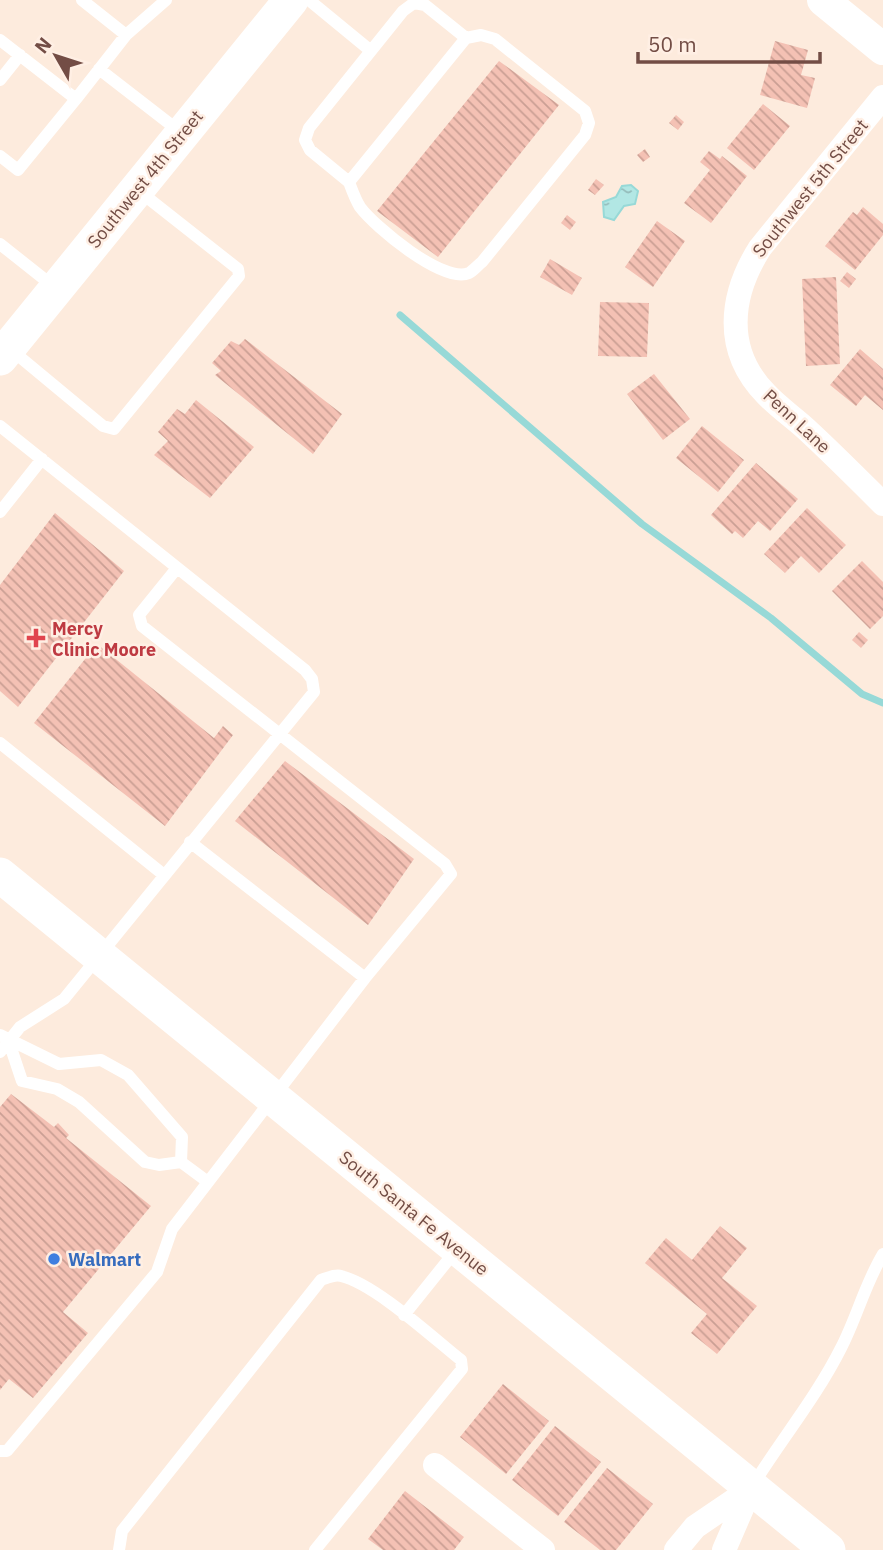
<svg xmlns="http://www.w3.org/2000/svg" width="883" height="1550" viewBox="0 0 883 1550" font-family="'IBM Plex Sans',sans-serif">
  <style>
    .water { fill: url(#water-ripples); stroke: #97d9d7; stroke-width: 2 }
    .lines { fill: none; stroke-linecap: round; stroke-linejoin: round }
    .stream { stroke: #97d9d7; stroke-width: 7 }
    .building { fill: url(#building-back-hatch) }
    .service { stroke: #fff; stroke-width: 12 }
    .minor { stroke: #fff; stroke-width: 24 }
    .tertiary { stroke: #fff; stroke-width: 32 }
    .secondary { stroke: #fff; stroke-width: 35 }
    .health-dot { fill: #e0444e; stroke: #ffefe4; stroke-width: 2.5 }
    .shop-dot { fill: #3f7fe0; stroke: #ffefe4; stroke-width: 2.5 }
    .labels { text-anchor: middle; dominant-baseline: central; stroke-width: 5; stroke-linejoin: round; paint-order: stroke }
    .street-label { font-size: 18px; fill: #734d45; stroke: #ffefe4 }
    .health-label { font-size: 18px; font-weight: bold; fill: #be3a42; stroke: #ffefe4; text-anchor: start }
    .shop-label { font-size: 18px; font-weight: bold; fill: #366cbe; stroke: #ffefe4; text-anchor: start }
  </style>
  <defs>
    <pattern id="water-ripples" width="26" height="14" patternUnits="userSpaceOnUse" patternTransform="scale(1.75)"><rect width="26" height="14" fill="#b2e7e4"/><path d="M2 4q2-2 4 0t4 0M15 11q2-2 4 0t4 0" fill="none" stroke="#95bdbb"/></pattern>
    <pattern id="building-back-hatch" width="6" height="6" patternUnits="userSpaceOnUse" patternTransform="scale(1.75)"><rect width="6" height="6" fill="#f4c1b4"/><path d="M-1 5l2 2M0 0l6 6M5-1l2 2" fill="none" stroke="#ca9f94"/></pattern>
  </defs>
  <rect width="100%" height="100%" fill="#fdebdd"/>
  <!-- water -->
  <path class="water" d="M631,185L638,191L635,204L624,206L614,220L604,217L603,202L616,197L622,186Z"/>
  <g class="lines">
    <!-- stream -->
    <path class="stream" d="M400,315L642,524L771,618L862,694L883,703"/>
  </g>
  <!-- building -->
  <path class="building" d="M775,41L808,50L801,75L815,78L807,108L760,95Z
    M499,61L559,105L438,257L377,211Z
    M763,104L790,126L754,170L727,148Z
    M676,115L684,122L678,130L669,123Z
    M645,149L650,157L643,162L637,155Z
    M709,151L720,159L722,156L747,176L711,223L684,203L710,170L700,162Z
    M596,179L604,185L595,195L588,190Z
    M863,207L883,224V235L855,270L825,246L853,212L857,215Z
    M567,215L576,222L570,230L561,223Z
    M657,221L685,241L653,287L625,267Z
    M550,259L582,278L572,295L540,277Z
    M847,272L856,279L849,288L840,281Z
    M836,277L840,364L806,366L802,279Z
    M600,302L649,303L647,357L598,356Z
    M245,339L342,414L313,454L215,375L221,371L212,363L231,341L239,345Z
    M860,349L883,369V410L865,395L856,406L830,385Z
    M654,374L690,419L663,440L627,394Z
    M196,400L254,447L210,498L154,455L168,441L158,432L177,409L185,414Z
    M702,426L744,460L718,492L676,458Z
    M756,463L798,499L770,531L758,521L743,538L735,531L732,534L711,515Z
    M807,508L846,545L819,573L801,556L785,573L764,554Z
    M55,513L124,571L18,707L0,691V585Z
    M862,561L883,582V616L870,629L832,591Z
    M859,632L868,640L861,648L852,640Z
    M97,644L214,738L223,726L233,735L165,826L34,723Z
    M285,761L414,859L368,925L235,821Z
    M11,1094L54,1127L58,1123L69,1135L66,1138L151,1206L63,1312L88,1333L33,1398L9,1379L0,1390V1107Z
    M720,1226L747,1248L722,1278L757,1306L717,1354L691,1333L707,1314L645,1263L666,1238L692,1260Z
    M503,1384L549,1421L506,1474L460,1437Z
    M555,1426L601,1462L558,1516L512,1480Z
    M607,1468L653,1504L616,1550H600L564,1522Z
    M405,1491L464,1537L454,1550H383L368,1539Z"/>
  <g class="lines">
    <!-- service -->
    <path class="service" d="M82,0L126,35
      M309,0L371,51
      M414,3L425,5L466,38L349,182L310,150L305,140L309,128L403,11Z
      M0,40L76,99L126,35L166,0
      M99,69L179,131
      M0,80L20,55
      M0,156L18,170L76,99
      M349,182C352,190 355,199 360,207C375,227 443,284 469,273C473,271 478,265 482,262L585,135L589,123L585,111L495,39L481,35L466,38
      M0,244L53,286
      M9,348L103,426L114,429L239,276L238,269L139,191
      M0,426L305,670L312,679L314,692L64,999L20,1027L0,1052
      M0,512L42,459
      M177,568L139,615L142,626L445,864L451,874L365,978
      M0,743L164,875
      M0,1035L59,1064L101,1060L128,1075L182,1137L181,1162L159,1165L145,1162L79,1102L57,1089L22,1081L9,1042
      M181,1162L208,1182
      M404,1315L457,1249
      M0,1451H7L157,1272L172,1229L365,978L190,842
      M753,1485C781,1440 817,1396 841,1348C857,1317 865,1284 883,1254
      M119,1550L122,1531L321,1280C327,1278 335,1274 341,1276C375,1284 432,1337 461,1360L462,1369L315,1550"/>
    <!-- minor -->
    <path class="minor" d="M883,97L760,248C730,295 723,350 766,394C778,407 793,417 806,429C832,453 858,479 883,504
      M435,1465L543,1550
      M676,1550L695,1527L751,1489
      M724,1550L750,1490"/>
    <!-- tertiary -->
    <path class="tertiary" d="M823,0L883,49"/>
    <!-- secondary -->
    <path class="secondary" d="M0,358L291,0
      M0,875L828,1550"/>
  </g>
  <!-- markers -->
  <path class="health-dot" d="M32.5 627.5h7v7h7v7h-7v7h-7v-7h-7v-7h7z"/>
  <circle class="shop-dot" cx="54" cy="1259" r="7"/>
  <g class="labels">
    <!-- street labels -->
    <g class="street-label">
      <text transform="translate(145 179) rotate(-51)">Southwest 4th Street</text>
      <text transform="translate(810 188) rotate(-51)">Southwest 5th Street</text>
      <text transform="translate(797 421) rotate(43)">Penn Lane</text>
      <text transform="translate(414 1213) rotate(39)">South Santa Fe Avenue</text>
    </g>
    <!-- health labels -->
    <g class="health-label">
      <text x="52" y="628">Mercy<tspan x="52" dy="21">Clinic Moore</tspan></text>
    </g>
    <!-- shop labels -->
    <g class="shop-label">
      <text x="68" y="1259">Walmart</text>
    </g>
  </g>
  <!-- north arrow -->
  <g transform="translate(56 56) rotate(309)" stroke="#ffefe4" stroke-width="5" paint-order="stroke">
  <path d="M0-5L12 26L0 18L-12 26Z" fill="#734d45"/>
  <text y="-10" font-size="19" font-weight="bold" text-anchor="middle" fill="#734d45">N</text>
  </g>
  <!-- scale -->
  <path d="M638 52v10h182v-10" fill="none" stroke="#734d45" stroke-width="3.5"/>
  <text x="648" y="52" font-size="21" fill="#734d45" stroke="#ffefe4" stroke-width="5" paint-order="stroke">50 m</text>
</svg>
